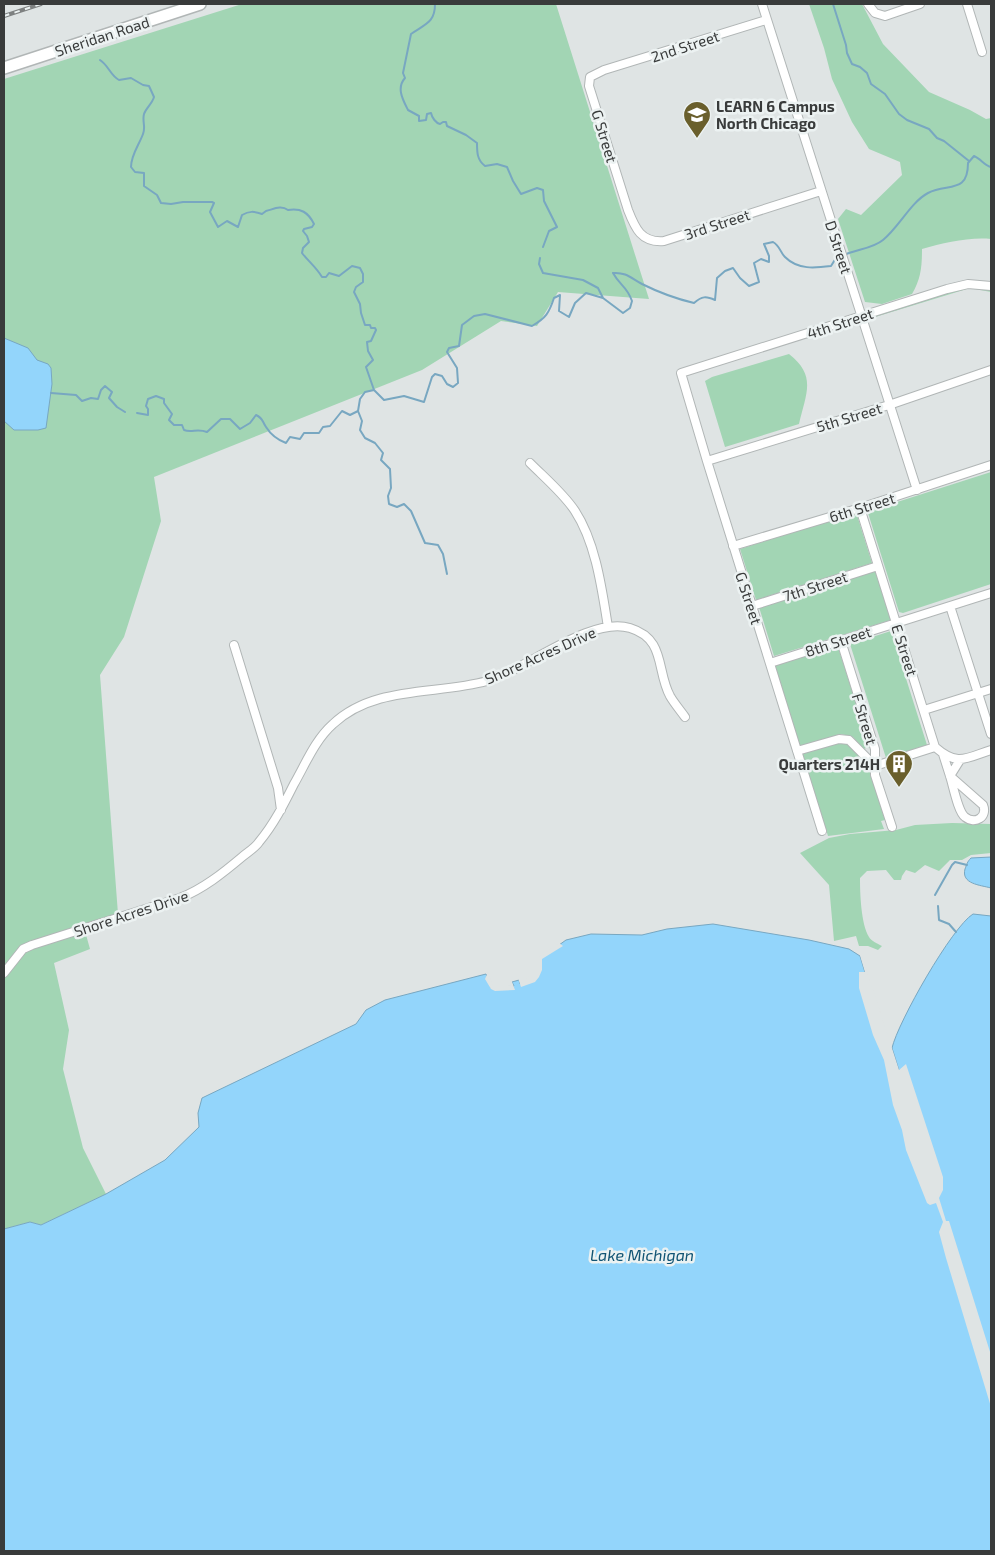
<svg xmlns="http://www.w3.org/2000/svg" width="995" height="1555" viewBox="0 0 995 1555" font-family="'Exo 2',sans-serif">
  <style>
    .green { fill: #a2d5b4 }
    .water { fill: #93d5fb; stroke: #78a7c1 }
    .pier { fill: #dfe4e4 }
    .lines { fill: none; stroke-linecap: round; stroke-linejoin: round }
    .stream { stroke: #78a7c1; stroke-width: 2 }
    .street-casing { stroke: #b1b6b6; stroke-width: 10 }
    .secondary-casing { stroke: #b1b6b6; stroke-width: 14 }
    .street { stroke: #fff; stroke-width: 8 }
    .secondary { stroke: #fff; stroke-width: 11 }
    .rail-casing { stroke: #7e8181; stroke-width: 4 }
    .rail { stroke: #ecf2f2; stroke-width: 2; stroke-dasharray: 5.5; stroke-linecap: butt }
    .labels { text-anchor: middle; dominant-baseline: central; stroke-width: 5; stroke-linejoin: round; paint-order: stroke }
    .street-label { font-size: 15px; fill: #393b3b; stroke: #ecf2f2 }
    .poi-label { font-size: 15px; font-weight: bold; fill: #393b3b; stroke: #ecf2f2; text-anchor: start }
    .water-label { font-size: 16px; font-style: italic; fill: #115474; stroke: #ecf2f2 }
  </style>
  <rect width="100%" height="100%" fill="#dfe4e4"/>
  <!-- green -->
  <path class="green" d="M242,4H556L649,299L558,292L537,326L501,321L422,370L154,477L161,521L124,637L100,675L118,914L83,924L90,949L54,963L69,1030L63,1069L83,1148L106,1194L41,1225L30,1222L4,1229V79Z
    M809,4H862L883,44L929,92L970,110L986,119L991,118V239C968,237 944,243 922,249C922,266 921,279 912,294L882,304L865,302L838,219L846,209L861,215L902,175L900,162L869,149L852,122L832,79L824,48Z
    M967,287L991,289V292L970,288L872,318V317Z
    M789,354C817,376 806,393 799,424L725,447L705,381L712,377Z
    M991,472V584L903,613L899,612L868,513L869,511Z
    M856,512L872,563L756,600L740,549Z
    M876,571L891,620L774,656L759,607Z
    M891,631L927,745L886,758L850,644Z
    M837,644L870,747L863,749L853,737L841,734L800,747L774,664Z
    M840,741C869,747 877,795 885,820L881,821L884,829L828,836L802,753Z
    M952,823L991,824V853L971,855L962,860H950L939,871L925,865L915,873L906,870L902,876L901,880H894L886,870L867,871L860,878C860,893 861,924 869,937C871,941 878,944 882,946L878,950L868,946H859L856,936L834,941L829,885L800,853L829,838L850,834L896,830L915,825Z"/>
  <!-- water -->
  <path class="water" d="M4,338L28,348L37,360L48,364L51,368L52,384L46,428L38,430H14L4,421Z
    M991,857V888C980,885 961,884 965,869C967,864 967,862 971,858Z
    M973,914L991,916V1551H4V1229L30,1222L41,1225L106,1194L165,1160L199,1127L198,1113L202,1098L356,1024L366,1010L385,1000L486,974L491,988L514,986L512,982L519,980L520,984L535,976L541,958L566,940L591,934L642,935L667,929L713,924L809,940L849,949L860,956L918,1146L922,1144L892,1048C898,1022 952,927 973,914Z"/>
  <!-- pier -->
  <path class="pier" d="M559,943L563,946L542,959V970L539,977L535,982L521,987L518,978H521L522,980L533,975L539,957Z
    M859,952L861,953L899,1070L906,1064L943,1177V1190L939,1198L946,1221H949L991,1355V1407L946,1258L939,1232L943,1222L936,1203L930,1205L927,1203L906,1150L902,1130L893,1105L884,1060L873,1035L859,988V972H865Z
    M488,972L493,986H506L511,985L510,982H512L515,990L495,991L491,989L485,979Z"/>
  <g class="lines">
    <!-- stream -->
    <path class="stream" d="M435,4C435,23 425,24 411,34L403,73L405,78C396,88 403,100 408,110L419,116V121L426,120L427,114L431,113C432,118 436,123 440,124L443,122H446L447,126L466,135L477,143C477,152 477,160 485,166L497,164L507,167L513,181L521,194L537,188L543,190L544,201L557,227L549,231L543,247
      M833,4L846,45L847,53L852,64L860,67L867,73L871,84L885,94L899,114L907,120L929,129L937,138L944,141L969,161
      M100,60C109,66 110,75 119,80L131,78L143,85L149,86L154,97C152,104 146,108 144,114C142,121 146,127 143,134C139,145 131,155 131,167L135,172L144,173V186L157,195L161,203L171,204L183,202H212L214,203L210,212L218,227L227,221L238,227L242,215C249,211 254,211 262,214L266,211C274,209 281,205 288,210C301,208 308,212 314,224L312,227L304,229L303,231L307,236L309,242L303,248L302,253C309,262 316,267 322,277H326L329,273L339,276L352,266L360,268L363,274V282L356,287L354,292L360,304L361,313L365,325H370L371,328H375L376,330L371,341L367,342L368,351L373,360L366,367L374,390L384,400L404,396L424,402L432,377L435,374L442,376L447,384L453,387L458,383L457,368L447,352L449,348L459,346L462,325L474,316L485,314L532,326C546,318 549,313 554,298L560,295L559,311L569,317L575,303L586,293L603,298
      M844,255C857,249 872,249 883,240C899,227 911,202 928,193C948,183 968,194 968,163L974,156C981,159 985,166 991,167
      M540,258L539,264L543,273L583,280L598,288L603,298L623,313L630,308L632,301C627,286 620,286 613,273C626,272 631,278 642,284C658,292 677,299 694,303C702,296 706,296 715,300L717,278L725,271L733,268L740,278L749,286L759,282L754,263L761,259L769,262V256L764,244L773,242C780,246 780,252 785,257C798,270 815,268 831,266L836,258L840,257
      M51,393L76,395L82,401L91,398L98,399L101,390L105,386L112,392L109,398L117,407L125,412
      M358,411L362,421L360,430L365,438L375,443L383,453L381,460L390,469L391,488L388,496L389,504L397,507L404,504L411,511L425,543L438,545L443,554L447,574
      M137,413L148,415V409L146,406L148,399L156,396L164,399V403L172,414L169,420L174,425H182L184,430C192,433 197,428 207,432L221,419H230L240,429L250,423L256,415C263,418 262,421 266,427C271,435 278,440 286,443L290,437L300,439L304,433H319L323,427L330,426L342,411L350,415L358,411L360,399L365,392L374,390
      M935,895L952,865L955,862L967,865
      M938,906L939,920L949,924L956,932"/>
    <defs>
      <path id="street" d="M762,4L917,490
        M868,4L875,13L885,16L920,4
        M967,4L982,52
        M766,20L604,70L590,77L589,86L628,210C635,228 641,243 664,241L821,191
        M707,461L889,405L991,370
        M530,463C545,478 564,494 575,511C596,543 602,590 608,627
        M860,508L935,747C958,767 966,758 991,750
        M733,546L860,508L991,465
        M752,606L878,566
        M950,606L991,734
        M841,641L875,749V775L892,827
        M234,645L278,788L281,810
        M770,663L991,593
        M924,710L991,689
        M797,751L839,739L849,740L875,766L935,747
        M943,754L950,776
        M950,776L983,805C988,817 975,825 965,817C958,812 953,785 950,776Z
        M950,776L960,760
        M822,831L707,461L681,373L947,289L968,284L991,286
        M4,973L23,949L32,945L180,898C203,889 223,873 242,857C248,852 255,848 259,842C274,824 284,804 294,784C306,763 315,740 333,724C374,685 437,695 487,681C527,669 590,616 630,628C666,639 656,670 670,696C674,703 680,710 685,717"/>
      <path id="secondary" d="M4,68L200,4"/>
    </defs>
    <!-- street casing -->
    <use href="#street" class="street-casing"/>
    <!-- secondary casing -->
    <use href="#secondary" class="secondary-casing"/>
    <!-- street -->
    <use href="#street" class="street"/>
    <!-- secondary -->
    <use href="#secondary" class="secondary"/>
    <defs>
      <path id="rail" d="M4,16L41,4"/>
    </defs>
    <!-- rail casing -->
    <use href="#rail" class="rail-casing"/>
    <!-- rail -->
    <use href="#rail" class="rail"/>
  </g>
  <!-- icons -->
  <defs>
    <symbol id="school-pin" viewBox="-11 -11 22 30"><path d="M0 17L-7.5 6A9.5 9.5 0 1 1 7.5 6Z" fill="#6a5f2c" stroke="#ecf2f2"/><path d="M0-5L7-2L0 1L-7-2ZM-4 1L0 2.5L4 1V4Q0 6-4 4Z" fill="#fff"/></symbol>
    <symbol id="building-pin" viewBox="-11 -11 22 30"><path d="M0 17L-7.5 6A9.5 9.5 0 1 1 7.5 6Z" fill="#6a5f2c" stroke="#ecf2f2"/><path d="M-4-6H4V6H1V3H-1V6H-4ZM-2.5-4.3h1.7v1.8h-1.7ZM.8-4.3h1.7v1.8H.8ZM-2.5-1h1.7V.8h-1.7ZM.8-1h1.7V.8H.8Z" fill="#fff"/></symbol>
  </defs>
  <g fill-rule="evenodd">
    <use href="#school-pin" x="681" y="99" width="32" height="43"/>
    <use href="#building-pin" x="883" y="748" width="32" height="43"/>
  </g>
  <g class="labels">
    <!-- street labels -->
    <g class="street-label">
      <text transform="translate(102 36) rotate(-18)">Sheridan Road</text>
      <text transform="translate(685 46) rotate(-18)">2nd Street</text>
      <text transform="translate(605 136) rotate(73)">G Street</text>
      <text transform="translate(717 224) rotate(-18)">3rd Street</text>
      <text transform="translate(839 247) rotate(72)">D Street</text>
      <text transform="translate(840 323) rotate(-18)">4th Street</text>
      <text transform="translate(849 417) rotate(-17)">5th Street</text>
      <text transform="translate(862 507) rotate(-17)">6th Street</text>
      <text transform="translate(815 586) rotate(-18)">7th Street</text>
      <text transform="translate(749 598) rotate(72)">G Street</text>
      <text transform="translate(838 641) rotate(-18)">8th Street</text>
      <text transform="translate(905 650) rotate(72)">E Street</text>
      <text transform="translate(540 655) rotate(-24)">Shore Acres Drive</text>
      <text transform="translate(865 719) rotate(73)">F Street</text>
      <text transform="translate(131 913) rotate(-18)">Shore Acres Drive</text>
    </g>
    <!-- poi labels -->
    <g class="poi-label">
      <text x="716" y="106">LEARN 6 Campus<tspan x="716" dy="17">North Chicago</tspan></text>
      <text x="880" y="764" text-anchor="end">Quarters 214H</text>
    </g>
    <!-- water labels -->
    <g class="water-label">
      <text x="642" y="1254">Lake Michigan</text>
    </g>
  </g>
  <!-- border -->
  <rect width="995" height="1555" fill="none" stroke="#393b3b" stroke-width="10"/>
</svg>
